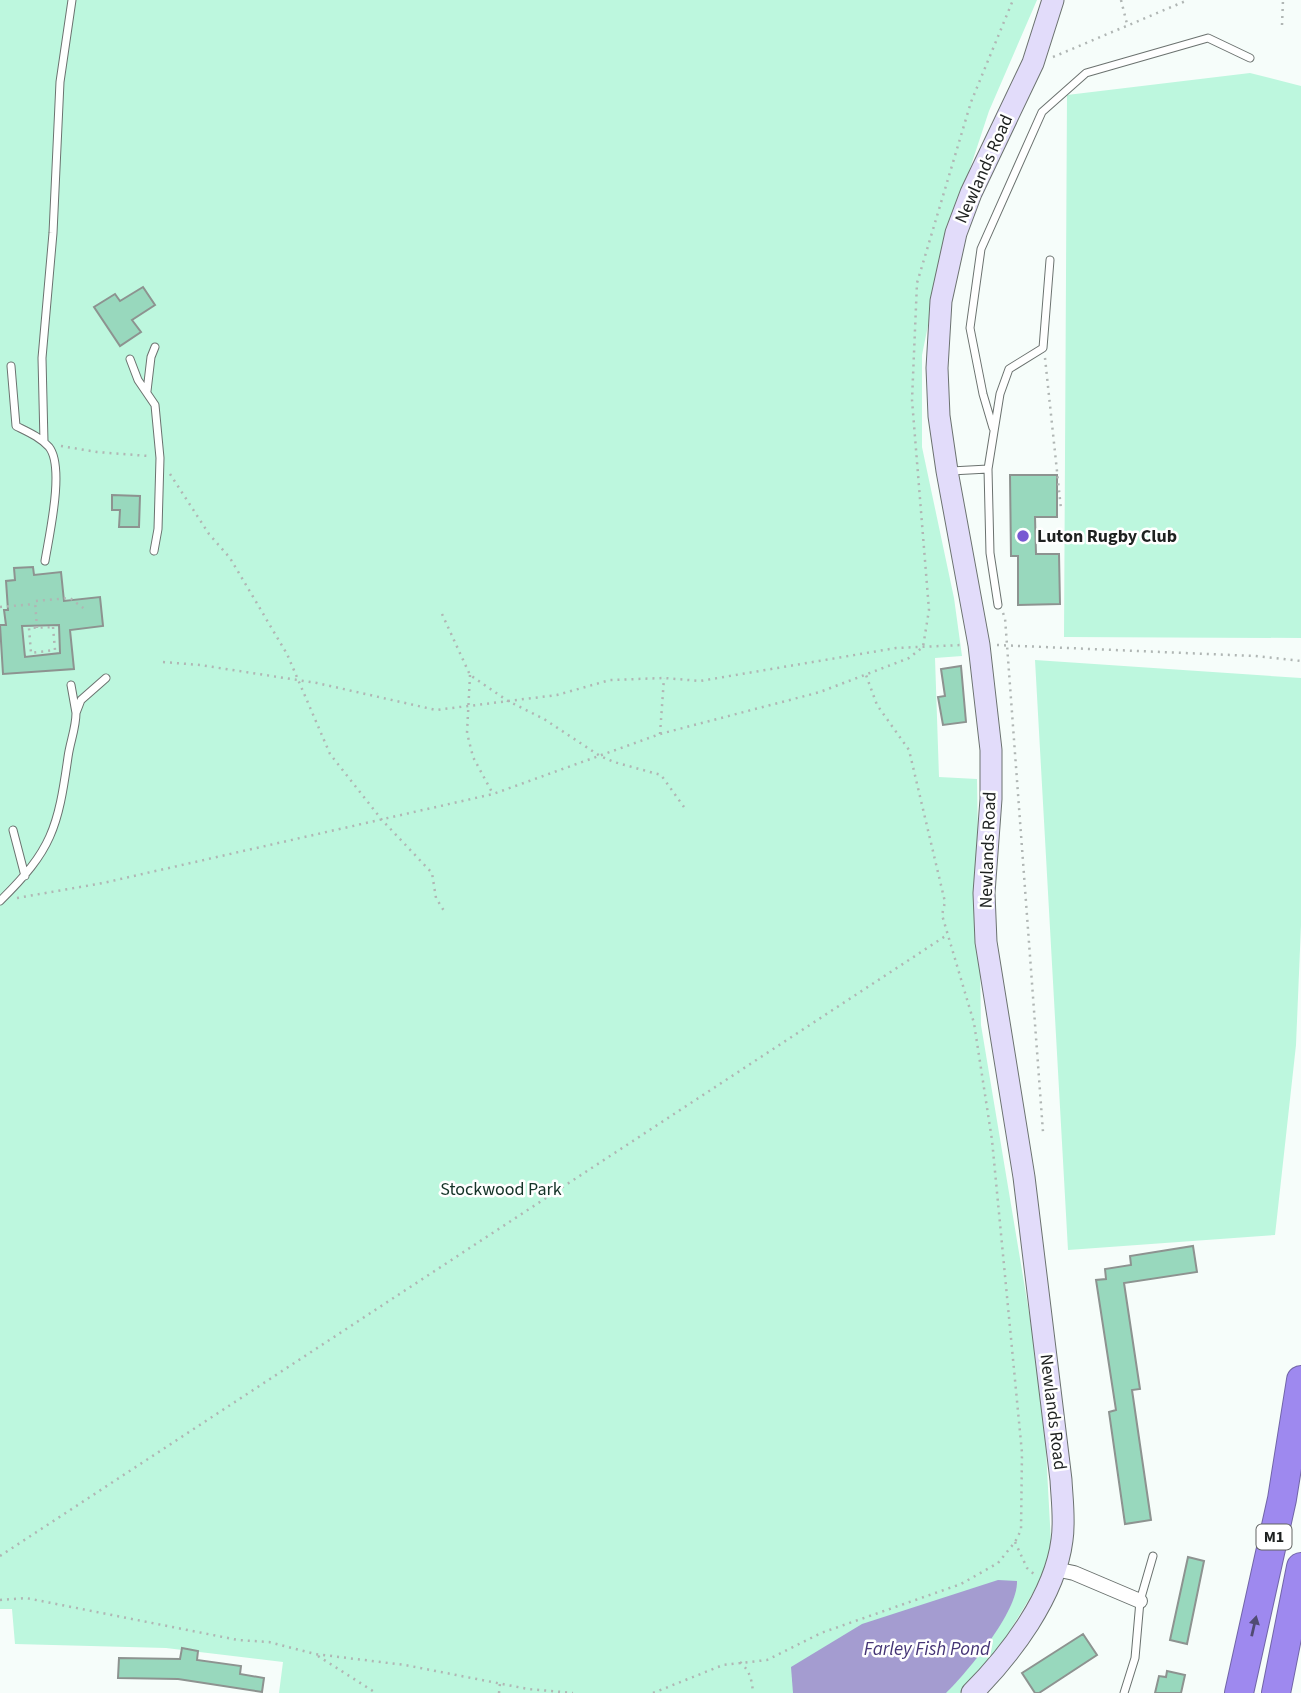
<svg xmlns="http://www.w3.org/2000/svg" width="1301" height="1693" viewBox="0 0 1301 1693" font-family="'Source Sans 3',sans-serif">
  <style>
    .green { fill: #bdf7de }
    .water { fill: #a49cd0 }
    .building { fill: #98d8bd; stroke: #8d9390; stroke-width: 2; fill-rule: evenodd }
    .lines { fill: none; stroke-linecap: round; stroke-linejoin: round }
    .service-casing { stroke: #6b726f; stroke-width: 9 }
    .minor-casing { stroke: #6b726f; stroke-width: 16 }
    .secondary-casing { stroke: #6b726f; stroke-width: 23 }
    .motorway-casing { stroke: #7165a7; stroke-width: 30 }
    .path { stroke: #b0b6b4; stroke-width: 2.5; stroke-dasharray: 2 5; stroke-linecap: butt }
    .service { stroke: #fff; stroke-width: 7 }
    .minor { stroke: #fff; stroke-width: 14 }
    .secondary { stroke: #e2dcfa; stroke-width: 21 }
    .motorway { stroke: #9e89ef; stroke-width: 28 }
    .oneway { fill: #514b73 }
    .poi-dot { fill: #7858d2; stroke: #fff; stroke-width: 2.5 }
    .labels { text-anchor: middle; dominant-baseline: central; stroke-width: 5; stroke-linejoin: round; paint-order: stroke }
    .shield { fill: #fff; stroke: #626463; stroke-width: 2 }
    .shield-label { font-size: 16px; font-weight: bold; fill: #1e2120 }
    .street-label { font-size: 18px; fill: #1e2120; stroke: #fff }
    .poi-label { font-size: 18px; font-weight: bold; fill: #1e2120; stroke: #fff; text-anchor: start }
    .park-label { font-size: 18px; fill: #143327; stroke: #fff }
    .water-label { font-size: 19px; font-style: italic; fill: #453576; stroke: #fff }
  </style>
  <rect width="100%" height="100%" fill="#f6fdfa"/>
  <!-- green -->
  <path class="green" d="M0,0H1037L989,111L944,247L922,355V447L954,598L962,656L935,658L939,777L977,779L981,1025L1043,1396L1052,1561L985,1672L960,1693H279L283,1662L166,1648L15,1644L12,1609H0Z
    M1250,73L1301,86V638L1064,637L1067,95Z
    M1035,660L1301,678V925L1296,1045L1275,1235L1068,1250Z"/>
  <!-- water -->
  <path class="water" d="M998,1580L1017,1581C1018,1612 968,1671 946,1693H793L791,1667L862,1624Z"/>
  <!-- building -->
  <path class="building" d="M143,287L155,305L132,320L141,332L120,346L94,307L115,294L120,301Z
    M1010,475H1057V517H1035L1036,554H1059L1060,604L1018,605V556H1011Z
    M112,495L140,496L139,527H119L120,510H112Z
    M33,567L34,575L61,572L64,601L100,597L103,626L70,630L74,669L3,674L0,625H6L4,610H8L6,581L15,580L14,568ZM59,625L60,653L25,657L22,626Z
    M961,666L966,722L943,725L938,697L945,696L941,669Z
    M1193,1246L1197,1272L1124,1283L1140,1389L1132,1390L1151,1520L1125,1524L1109,1412L1116,1410L1096,1280L1106,1279L1105,1269L1131,1265L1130,1256Z
    M1188,1557L1204,1561L1187,1644L1170,1640Z
    M1083,1634L1097,1655L1039,1693H1035L1022,1673Z
    M182,1648L198,1651L197,1660L241,1666L240,1674L264,1678L262,1692L178,1679L118,1678L119,1658L180,1659Z
    M1167,1671L1185,1675L1181,1693H1155L1159,1676L1166,1677Z"/>
  <g class="lines">
    <defs>
      <path id="service" d="M130,359L138,380L155,405L160,458L158,529L154,551
        M11,366L16,426C28,432 40,437 49,447C65,467 49,536 45,561
        M147,391L151,357L155,347
        M993,428L983,394L970,328L981,249L1042,112L1086,73L1208,38L1250,58
        M44,442L42,358L53,233L60,82L72,0
        M988,469L1000,394L1009,369L1043,348L1050,260
        M951,471L988,469L990,553L998,605
        M71,685L76,713
        M13,830L25,876
        M0,901C52,850 58,828 68,757C70,742 76,728 76,713L81,700L106,678
        M1124,1693L1135,1658L1140,1601L1153,1556"/>
      <path id="minor" d="M1055,1569L1074,1573L1140,1601"/>
      <path id="secondary" d="M972,1693C1010,1655 1055,1596 1062,1540C1065,1520 1062,1500 1061,1480L1024,1177L986,942L984,893L991,799V750L979,645L947,471L939,416L937,368L941,301L956,233L971,193L1033,63L1053,0"/>
      <path id="motorway" d="M1239,1693L1282,1499L1301,1380
        M1276,1693L1301,1567"/>
    </defs>
    <!-- service casing -->
    <use href="#service" class="service-casing"/>
    <!-- minor casing -->
    <use href="#minor" class="minor-casing"/>
    <!-- secondary casing -->
    <use href="#secondary" class="secondary-casing"/>
    <!-- motorway casing -->
    <use href="#motorway" class="motorway-casing"/>
    <!-- path -->
    <path class="path" d="M1121,0L1127,24
      M1282,25L1283,0
      M1053,57L1188,0
      M1045,358L1061,509
      M61,446L97,452L148,456
      M170,474L209,534L230,558L287,654L330,754L382,820L432,873L436,898L446,914
      M0,607L35,604
      M1003,613L1005,618L1043,1132
      M442,614L470,675L508,701L544,719L600,756L614,762L661,775L684,807
      M53,627L55,650L31,653L29,628Z
      M37,628L35,601L70,598L86,610
      M997,645L1255,656L1301,661
      M163,662L200,665L317,683L436,710L557,695L610,680L664,678L700,681L896,648L962,645
      M470,675L467,733L473,757L493,794
      M660,734L664,678
      M17,898L103,883L493,794L660,734L820,692L909,658L923,647L929,610L912,400L917,283L971,102L1013,0
      M1015,1542L1027,1568L1035,1575
      M0,1556L947,935
      M0,1600L26,1598L238,1640L269,1642L315,1654L405,1665L528,1689L573,1693
      M318,1656L376,1693
      M740,1662C750,1671 752,1680 753,1693
      M499,1693L500,1683
      M653,1693L723,1665L767,1660L821,1633L961,1584L998,1563L1015,1542L1021,1530L1022,1453L992,1140L974,1023L942,915L945,902L909,750L877,705L866,675"/>
    <!-- service -->
    <use href="#service" class="service"/>
    <!-- minor -->
    <use href="#minor" class="minor"/>
    <!-- secondary -->
    <use href="#secondary" class="secondary"/>
    <!-- motorway -->
    <use href="#motorway" class="motorway"/>
  </g>
  <!-- one-way arrows -->
  <defs><path id="oneway-solid" d="M-6-.8H1V-3.2L6.5 0L1 3.2V.8H-6Z" transform="scale(1.75)"/></defs>
  <use class="oneway" href="#oneway-solid" transform="translate(1254 1626) rotate(-77)"/>
  <!-- markers -->
  <circle class="poi-dot" cx="1023" cy="536" r="7"/>
  <g class="labels">
    <!-- shield labels -->
    <rect class="shield" x="1256.5" y="1524.5" width="35" height="25" rx="5"/>
    <g class="shield-label">
      <text x="1274" y="1537">M1</text>
    </g>
    <!-- street labels -->
    <g class="street-label">
      <text transform="translate(984 169) rotate(-66)">Newlands Road</text>
      <text transform="translate(988 850) rotate(-88)">Newlands Road</text>
      <text transform="translate(1053 1412) rotate(83)">Newlands Road</text>
    </g>
    <!-- poi labels -->
    <g class="poi-label">
      <text x="1037" y="536">Luton Rugby Club</text>
    </g>
    <!-- park labels -->
    <g class="park-label">
      <text x="501" y="1189">Stockwood Park</text>
    </g>
    <!-- water labels -->
    <g class="water-label">
      <text x="927" y="1649">Farley Fish Pond</text>
    </g>
  </g>
</svg>
